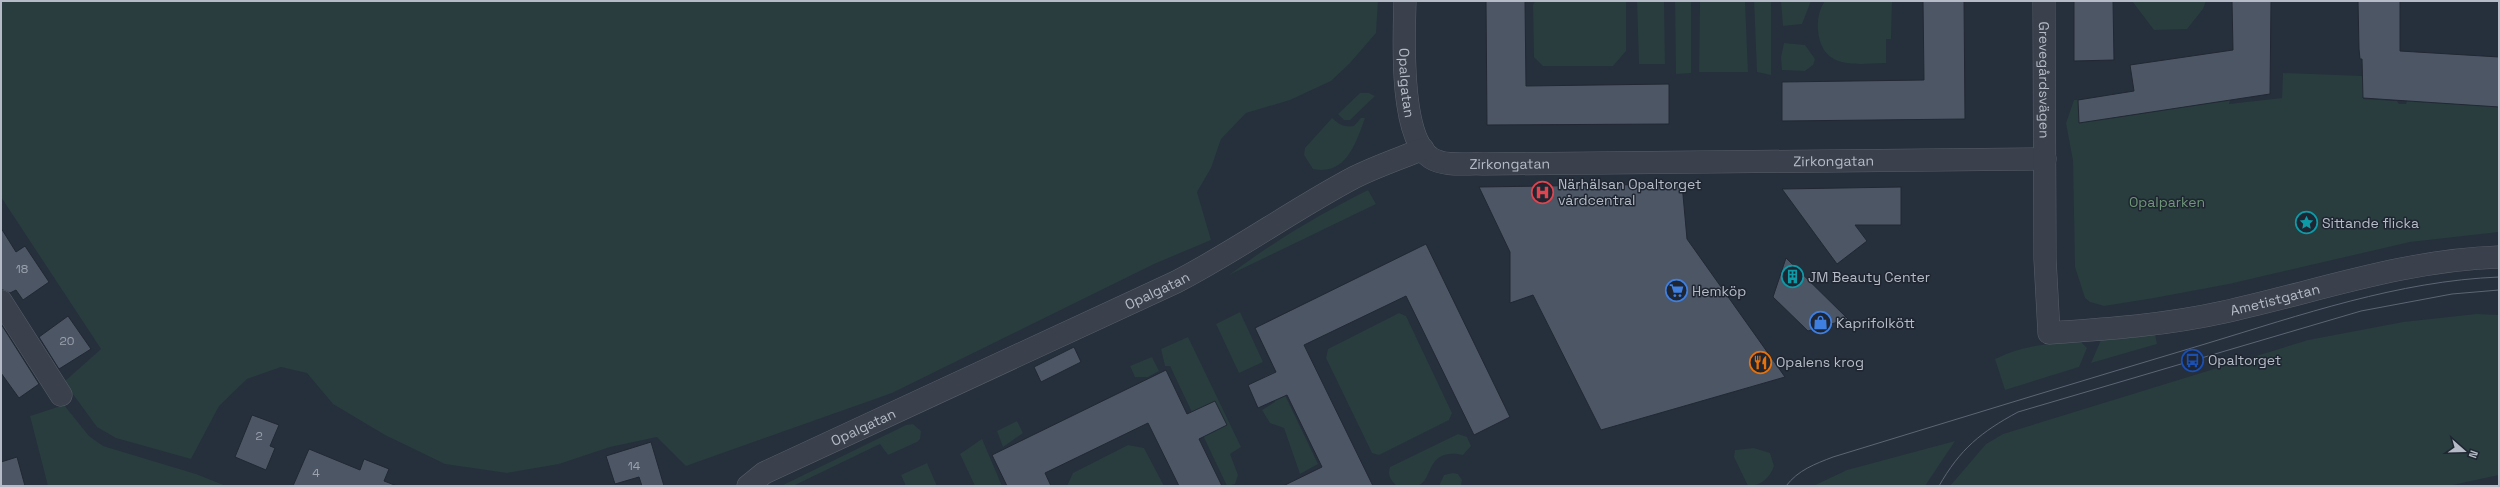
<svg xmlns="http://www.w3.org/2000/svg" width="2500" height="487" viewBox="0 0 2500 487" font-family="'Space Grotesk',sans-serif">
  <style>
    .green { fill: #293c3e }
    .building { fill: #4c5665; stroke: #212833 }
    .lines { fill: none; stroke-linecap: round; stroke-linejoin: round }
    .minor-casing { stroke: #585f6a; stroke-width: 23 }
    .minor { stroke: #3a414c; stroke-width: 22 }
    .tram { stroke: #5c6573; stroke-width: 1 }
    .labels { text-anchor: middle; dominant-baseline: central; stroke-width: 3; stroke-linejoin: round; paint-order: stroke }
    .number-label { font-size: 12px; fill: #9ca2ae }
    .street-label { font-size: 14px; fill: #b6bcc7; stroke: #1f2631 }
    .poi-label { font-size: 14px; fill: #b6bcc7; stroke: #1f2631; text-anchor: start }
    .park-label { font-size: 14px; fill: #6f9678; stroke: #1f2631 }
  </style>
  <rect width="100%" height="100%" fill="#262f3c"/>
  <!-- green -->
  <path class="green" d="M1,1H1378L1376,33L1350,63L1331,81L1290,100L1246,113L1221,139L1211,168L1197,192L1211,240L1154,264L892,393L686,466L657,437L610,447L559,464L507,473L445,464L385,435L333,404L307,373L281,367L247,379L219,406L191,459L116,438L97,427L64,382L101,349L1,197Z
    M1535,1H1626V51L1613,66H1543L1534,57L1533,5Z
    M1637,1H1664L1665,64H1639Z
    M1675,1H1691V73L1676,74Z
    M1700,1H1745L1748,72H1699Z
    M1754,1H1771V75L1757,72Z
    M1781,1H1811L1802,24L1783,26Z
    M1825,1H1892L1891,39H1886V63C1855,64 1822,70 1818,31C1817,21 1819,9 1825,1Z
    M2132,1H2206L2203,9L2187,29L2154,30Z
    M1784,43L1805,45L1815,59L1813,65L1805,71L1782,70L1781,57Z
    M2283,73L2363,76V99L2397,101L2399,104H2406L2407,101L2499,107V232L2410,242L2229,284L2154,298L2104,306L2090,302L2085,298L2075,267L2073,161L2066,123L2074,100H2078L2113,118L2230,100L2229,104L2282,98Z
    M1360,93H1369L1375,96L1350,120H1344L1338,114Z
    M1332,118C1340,125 1343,127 1354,126L1361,118H1365C1356,143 1346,176 1313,169L1304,155L1305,148Z
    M1368,190L1376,204L1229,275C1273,242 1318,215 1368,190Z
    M1240,312L1263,362L1239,373L1216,324Z
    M1399,313L1406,316L1452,413L1449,420L1379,455L1372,453L1326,358L1328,349Z
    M2476,314L2499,315V475L2448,486H1950L1986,444L2003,434L2308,340L2403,322Z
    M2155,334L2157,344L2091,363L2101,340Z
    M1188,337L1241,447L1230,454L1238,475L1235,484L1227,486L1170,366H1165L1161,349Z
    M2081,342L2087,348L2079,367L2005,390L1995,359C2025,344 2049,344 2081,342Z
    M1152,357L1159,371L1148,377H1135L1130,366Z
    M1274,372L1318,464L1300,474L1284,428L1270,423L1262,410L1275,402L1265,376Z
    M64,405L89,436L103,446L196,474L226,486H48L30,416Z
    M1017,421L1023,433L1003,447L997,431Z
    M913,424L921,431L920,439L917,442L888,455L880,444L793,486H781L906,425Z
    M1458,434L1467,437L1471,446L1463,455C1426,447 1433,480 1419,485C1413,487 1404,486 1397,486C1391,481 1387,475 1390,467Z
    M982,439L1002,486H975L960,454Z
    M1955,441L1925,486H1813L1847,470Z
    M1128,445L1144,448L1164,486H1067L1073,473Z
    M1754,448L1770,453L1774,466C1770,478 1761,486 1748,486L1734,457L1735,450Z
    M927,463L937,486H906L901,475Z
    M1453,473L1458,474L1462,480L1461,486H1439L1444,475Z"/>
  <!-- building -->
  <path class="building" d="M1486,1H1525L1526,86L1669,84V124L1487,125Z
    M1923,1H1964L1965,119L1782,121V82L1924,80Z
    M2074,1H2113L2114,60L2074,61Z
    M2232,1H2271L2270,94L2079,123L2078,100L2134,91L2130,65L2233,50Z
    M2358,1H2400V51L2499,57V107L2363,98L2362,59H2360L2359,49Z
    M1682,184L1687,239L1785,377L1601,430L1533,295L1510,303V252L1479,187Z
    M1901,187V225H1855L1867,241L1837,264L1782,189Z
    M1,228L16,252L25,246L49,282L23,300L16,290L10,293L1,289Z
    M1426,244L1510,417L1474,435L1406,296L1304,345L1373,486H1283L1322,467L1287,395L1258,408L1248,385L1276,372L1255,328Z
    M1786,258L1848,319L1808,331L1773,297Z
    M68,316L91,349L59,369L39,337Z
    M1,324L39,384L19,398L1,373Z
    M1074,347L1081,362L1041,382L1034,367Z
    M1166,370L1187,414L1215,401L1227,425L1199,439L1222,486H1179L1148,423L1045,473L1051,486H1007L992,455Z
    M252,415L279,425L270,446L275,448L266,470L235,457Z
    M651,442L664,486H642L639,477L615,484L606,456Z
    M309,449L360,470L364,459L389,469L384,481L397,486H293Z
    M17,457L25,486H1V462Z"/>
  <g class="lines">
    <defs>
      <g id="minor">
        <path id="s1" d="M1405,1C1404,36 1399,137 1431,158C1445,167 1468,163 1483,164L2045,159"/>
        <path id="s2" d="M2044,1L2045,259L2049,333C2108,329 2166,325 2224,312C2315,292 2404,260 2499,257"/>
        <path d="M1,301L61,395"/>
        <path id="s3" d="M748,486L764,473L1176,282C1238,250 1294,209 1355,177C1377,166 1401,158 1423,149"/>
      </g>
    </defs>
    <!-- minor casing -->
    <use href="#minor" class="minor-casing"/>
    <!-- minor -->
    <use href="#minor" class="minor"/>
    <!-- tram -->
    <path class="tram" d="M1786,486C1798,470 1815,464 1833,457C1957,419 2081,381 2205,344C2301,315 2398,281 2499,277
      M1939,486C1960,449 1981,432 2018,412L2361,311L2452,294L2499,290"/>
  </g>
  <!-- icons -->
  <defs>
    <symbol id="hospital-ring" viewBox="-11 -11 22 22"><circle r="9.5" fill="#1f2631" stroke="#e0444e" stroke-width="1.5"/><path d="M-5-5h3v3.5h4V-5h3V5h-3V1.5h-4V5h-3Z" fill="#e0444e"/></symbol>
    <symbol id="sight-ring" viewBox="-11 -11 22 22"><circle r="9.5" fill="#1f2631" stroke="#0f9aa8" stroke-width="1.5"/><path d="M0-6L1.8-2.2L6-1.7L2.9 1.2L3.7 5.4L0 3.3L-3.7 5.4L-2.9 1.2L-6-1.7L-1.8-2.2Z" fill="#0f9aa8"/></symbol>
    <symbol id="building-ring" viewBox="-11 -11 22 22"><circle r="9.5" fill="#1f2631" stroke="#0f9aa8" stroke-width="1.5"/><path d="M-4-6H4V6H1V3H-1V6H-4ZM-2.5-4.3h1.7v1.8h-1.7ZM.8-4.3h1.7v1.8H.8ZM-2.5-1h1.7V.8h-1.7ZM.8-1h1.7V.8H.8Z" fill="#0f9aa8"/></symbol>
    <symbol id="supermarket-ring" viewBox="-11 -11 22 22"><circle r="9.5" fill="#1f2631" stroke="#3f7fe0" stroke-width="1.5"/><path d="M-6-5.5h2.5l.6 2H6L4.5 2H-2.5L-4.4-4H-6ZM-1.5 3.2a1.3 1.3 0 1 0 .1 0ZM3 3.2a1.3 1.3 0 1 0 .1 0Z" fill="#3f7fe0"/></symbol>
    <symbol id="shop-ring" viewBox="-11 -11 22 22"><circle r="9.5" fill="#1f2631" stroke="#3f7fe0" stroke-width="1.5"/><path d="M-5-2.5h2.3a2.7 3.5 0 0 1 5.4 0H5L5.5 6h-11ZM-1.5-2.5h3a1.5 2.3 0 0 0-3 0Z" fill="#3f7fe0"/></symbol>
    <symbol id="bus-ring" viewBox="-11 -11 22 22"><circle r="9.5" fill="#1f2631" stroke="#1a4fb4" stroke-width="1.5"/><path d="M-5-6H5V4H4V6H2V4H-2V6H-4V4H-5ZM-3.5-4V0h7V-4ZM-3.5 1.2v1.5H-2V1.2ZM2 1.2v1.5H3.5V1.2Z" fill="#1a4fb4"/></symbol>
    <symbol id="restaurant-ring" viewBox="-11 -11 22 22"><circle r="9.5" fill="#1f2631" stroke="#e8710a" stroke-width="1.5"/><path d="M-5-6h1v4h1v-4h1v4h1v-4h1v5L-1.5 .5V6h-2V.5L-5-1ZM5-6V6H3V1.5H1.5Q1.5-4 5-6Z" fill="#e8710a"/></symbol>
  </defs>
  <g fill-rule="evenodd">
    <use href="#hospital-ring" x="1530" y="180" width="25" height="25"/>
    <use href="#sight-ring" x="2294" y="210" width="25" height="25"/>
    <use href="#building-ring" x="1780" y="264" width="25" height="25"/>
    <use href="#supermarket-ring" x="1664" y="278" width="25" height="25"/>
    <use href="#shop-ring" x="1808" y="310" width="25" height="25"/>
    <use href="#bus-ring" x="2180" y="348" width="25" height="25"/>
    <use href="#restaurant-ring" x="1748" y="350" width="25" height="25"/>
  </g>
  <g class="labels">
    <!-- number labels -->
    <g class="number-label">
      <text x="22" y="269">18</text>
      <text x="67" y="341">20</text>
      <text x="259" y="436">2</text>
      <text x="634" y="466">14</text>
      <text x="316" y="473">4</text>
    </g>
    <!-- street labels -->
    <g class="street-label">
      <text stroke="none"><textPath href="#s2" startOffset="79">Grevegårdsvägen</textPath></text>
      <text stroke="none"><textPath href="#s1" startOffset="82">Opalgatan</textPath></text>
      <text stroke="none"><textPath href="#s1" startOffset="567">Zirkongatan</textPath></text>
      <text stroke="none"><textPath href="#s1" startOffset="243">Zirkongatan</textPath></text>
      <text stroke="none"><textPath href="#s3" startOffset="454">Opalgatan</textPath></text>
      <text stroke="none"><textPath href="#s2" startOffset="561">Ametistgatan</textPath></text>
      <text stroke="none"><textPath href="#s3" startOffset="130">Opalgatan</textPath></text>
    </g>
    <!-- poi labels -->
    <g class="poi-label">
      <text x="1558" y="184">Närhälsan Opaltorget<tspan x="1558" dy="16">vårdcentral</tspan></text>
      <text x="2322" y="223">Sittande flicka</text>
      <text x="1808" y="277">JM Beauty Center</text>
      <text x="1692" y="291">Hemköp</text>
      <text x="1836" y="323">Kaprifolkött</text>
      <text x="2208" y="360">Opaltorget</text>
      <text x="1776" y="362">Opalens krog</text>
    </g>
    <!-- park labels -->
    <g class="park-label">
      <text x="2167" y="202">Opalparken</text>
    </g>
  </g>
  <!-- border -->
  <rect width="2500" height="487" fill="none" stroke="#b6bcc7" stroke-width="4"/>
  <!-- north arrow -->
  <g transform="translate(2464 451) rotate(110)" stroke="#1f2631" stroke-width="3" paint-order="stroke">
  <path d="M0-3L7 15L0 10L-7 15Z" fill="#b6bcc7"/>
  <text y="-6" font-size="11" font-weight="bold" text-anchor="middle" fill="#b6bcc7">N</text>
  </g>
</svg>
